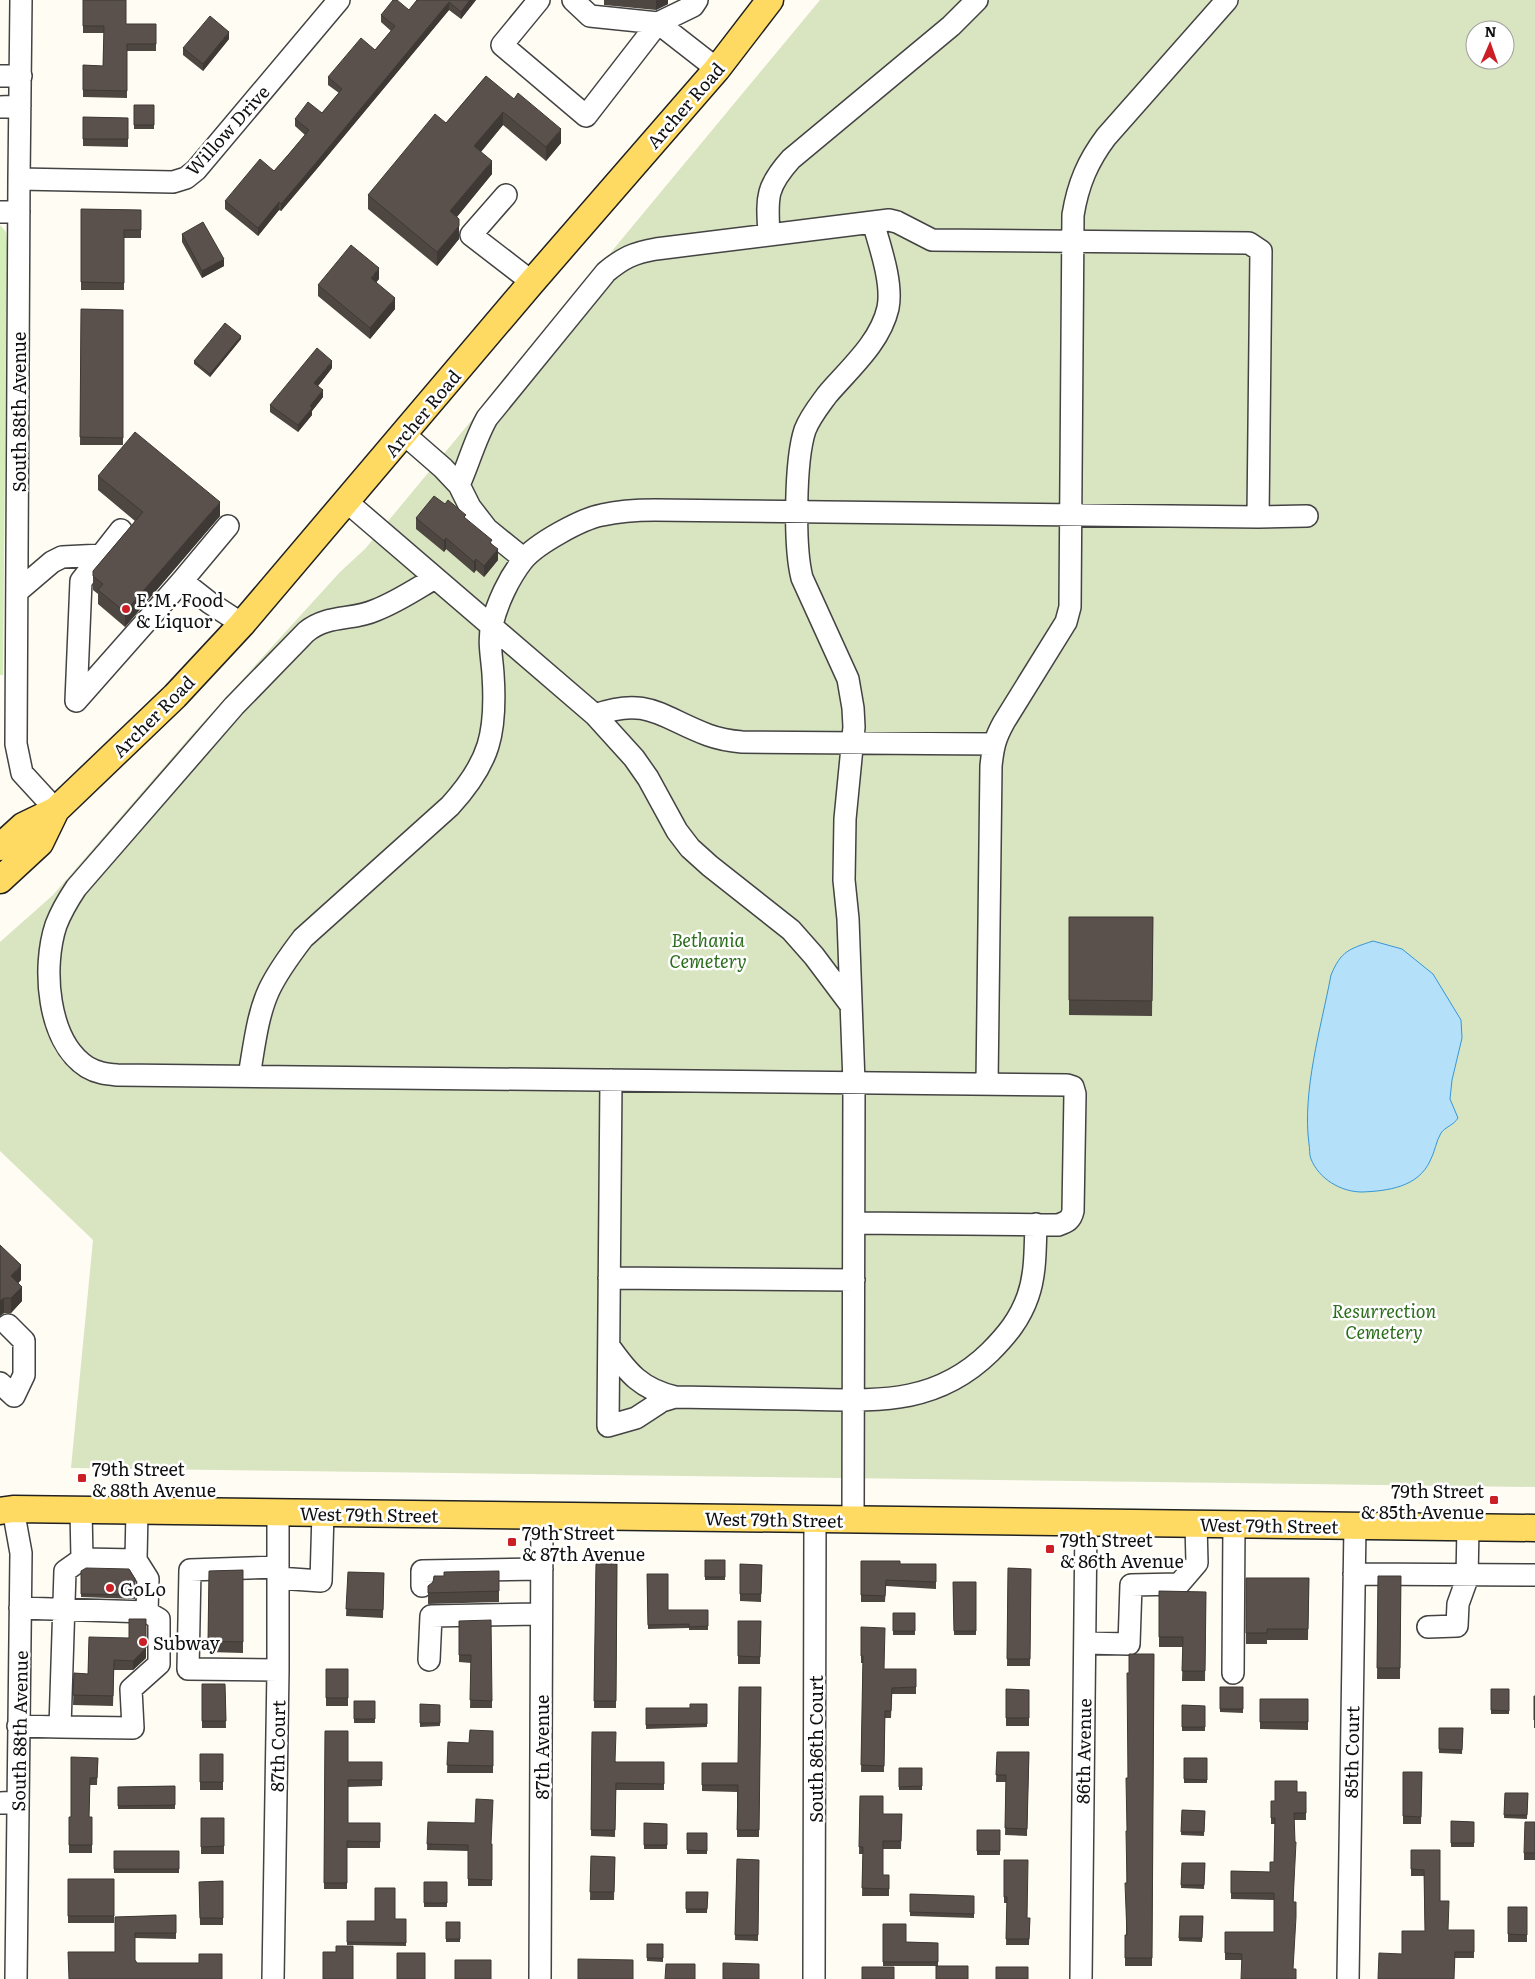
<svg xmlns="http://www.w3.org/2000/svg" width="1535" height="1979" viewBox="0 0 1535 1979" font-family="Literata,serif">
  <style>
    .green { fill: #d4edb9 }
    .cemetery { fill: #d9e4c1; fill-rule: evenodd }
    .water { fill: #b4e0fa; stroke: #3696d6 }
    .lines { fill: none; stroke-linecap: round; stroke-linejoin: round }
    .minor-casing { stroke: #434343; stroke-width: 24 }
    .major-casing { stroke: #212121; stroke-width: 29 }
    .minor { stroke: #fff; stroke-width: 21 }
    .major { stroke: #ffda63; stroke-width: 26 }
    .wall { fill: #4d4641 }
    .shaded-wall { fill: #3f3935 }
    .building { fill: #5a514c; stroke: #3f3935 }
    .poi-dot { fill: #cb1e25; stroke: #fff; stroke-width: 2 }
    .labels { text-anchor: middle; dominant-baseline: central; stroke-width: 5; stroke-linejoin: round; paint-order: stroke }
    .street-label { font-size: 18px; fill: #101010; stroke: #fff }
    .poi-label { font-size: 18px; fill: #101010; stroke: #fff; text-anchor: start }
    .park-label { font-size: 18px; font-style: italic; fill: #2c6e1b; stroke: #fff }
  </style>
  <rect width="100%" height="100%" fill="#fffdf3"/>
  <!-- green -->
  <path class="green" d="M0,225L6,232L7,244L3,675H0Z"/>
  <!-- cemetery -->
  <path class="cemetery" d="M820,0H1535V1487L71,1468L93,1240L0,1151V942L53,895L190,737L340,572L365,549ZM1475,30H1505V60H1475Z"/>
  <!-- water -->
  <path class="water" d="M1373,941L1402,949L1433,974L1461,1020L1462,1038L1452,1080L1450,1099L1458,1118C1454,1125 1445,1127 1441,1133C1436,1141 1435,1152 1430,1161C1418,1187 1388,1191 1362,1192C1341,1192 1319,1179 1311,1159C1309,1155 1310,1148 1309,1144C1302,1091 1321,1028 1331,975C1341,951 1349,949 1373,941Z"/>
  <g class="lines">
    <defs>
      <path id="minor" d="M21,0L19,179L16,744L22,773L56,810
        M539,0L502,45L586,116L658,23L717,69
        M573,0L590,16L658,23L693,6L697,0
        M0,76H21
        M0,107L20,106
        M19,179L173,182L186,178L196,170L339,0
        M506,195L471,235L532,282
        M0,212H19
        M769,235C767,198 765,188 791,159L951,26L977,0
        M404,434L443,468L459,485L470,507L487,529L524,559
        M459,485C469,463 475,439 487,418L606,272C623,258 633,253 656,249L889,220L897,222L932,240L1249,243L1261,251L1258,517
        M347,502L595,715L634,758L648,778L677,831L690,848L710,866L791,930L814,956L850,1004
        M228,526L182,581L210,603L242,624
        M121,530L81,581L76,701L182,581
        M435,578C416,589 397,602 376,610C352,621 328,614 306,632L234,706L76,888C68,900 61,912 56,925C42,967 47,1041 87,1067C97,1073 106,1074 117,1075L1067,1085L1073,1087L1075,1094L1073,1211C1071,1220 1067,1222 1058,1225L855,1223
        M18,591L52,562L62,557L102,555
        M595,715C648,696 662,718 708,735C719,739 730,741 742,742L994,744
        M249,1076C254,1048 257,1016 269,990C278,971 290,955 303,938L450,806C490,762 497,733 493,674C492,658 488,641 492,625C497,603 509,578 523,560C536,544 581,519 602,515C619,511 637,510 655,510L1258,517L1307,516
        M611,1080L608,1426L636,1418L662,1401L675,1397C716,1398 757,1398 797,1399C871,1400 933,1408 990,1352C1007,1335 1020,1319 1028,1296C1036,1273 1035,1248 1036,1224
        M987,1084L991,766C993,747 995,738 1004,722L1066,622L1070,607L1073,215C1078,184 1088,161 1106,137L1227,0
        M609,1278L854,1280
        M609,1346C628,1373 641,1389 675,1397
        M0,1383L14,1396L24,1375V1341L8,1325
        M13,1509L21,1553L16,1979
        M81,1510L82,1559L136,1560L137,1511
        M853,1520L854,1083L848,919L844,880L845,819L854,727L853,708L848,679L802,578C794,547 795,460 805,430C810,417 819,406 827,395C849,369 880,343 888,308C893,283 880,247 873,222
        M1354,1574L1535,1575
        M278,1578L321,1581L323,1513
        M422,1586V1571L542,1569
        M20,1608L147,1612L148,1579L136,1560
        M1428,1627L1457,1626L1458,1604L1467,1579L1468,1527
        M1085,1643L1129,1644L1131,1585L1179,1584L1197,1563L1196,1524
        M429,1660L431,1616L541,1614
        M278,1670L188,1669L190,1570L278,1567
        M1233,1673L1234,1524
        M18,1726L60,1727L65,1571L82,1559
        M60,1727L133,1728L131,1689L159,1664V1619L147,1612
        M0,1803L18,1802
        M273,1979L278,1670V1513
        M540,1979L542,1516
        M814,1979L815,1519
        M1081,1979L1086,1522
        M1348,1979L1355,1526"/>
      <path id="major" d="M0,847L23,826L56,810L175,696L242,624L532,282L717,69L770,0
        M0,880L40,843L56,810
        M0,1511L13,1509L1535,1528"/>
    </defs>
    <!-- minor casing -->
    <use href="#minor" class="minor-casing"/>
    <!-- major casing -->
    <use href="#major" class="major-casing"/>
    <!-- minor -->
    <use href="#minor" class="minor"/>
    <!-- major -->
    <use href="#major" class="major"/>
  </g>
  <!-- wall -->
  <path class="wall" d="M83,0L126,24H156V51H127V98L83,97V65L103,66L104,33H83Z
    M417,0H476L461,19L449,10L315,171L281,211L279,210L258,236L225,209V201L274,171L305,135L295,126V119L322,113L339,93L328,85V77L375,50L391,31L381,22V15L409,10Z
    M604,0H668V4L656,10L604,5Z
    M229,39L203,71L183,55V48Z
    M486,76L561,143L546,161L503,125L481,152L492,174L457,217L459,239L437,266L368,209V195L446,123Z
    M134,105H154V129H134Z
    M83,117L128,118V147L83,146Z
    M81,209L141,210V238H124V290H81Z
    M182,234L224,266L202,278L182,242Z
    M379,279L376,282L395,309L370,339L318,296V285Z
    M81,309L123,310V445H80Z
    M241,339L210,377L194,364V361Z
    M332,368L318,386L323,397L312,411V415L298,432L270,412V405Z
    M98,476L220,516L125,627L98,604V594L93,590V571L135,521L98,490Z
    M445,504L466,519L492,544L498,560L484,577L476,570L474,573L446,549L444,552L416,529V518Z
    M1069,917H1153L1152,1016L1069,1015Z
    M0,1245L21,1280L18,1283L22,1301L11,1313H4L0,1316Z
    M705,1560H725V1580H705Z
    M861,1561L900,1564H936V1589L886,1586L885,1602H861Z
    M596,1564H617L616,1708H594Z
    M740,1564L762,1565L761,1602L740,1601Z
    M1008,1568L1031,1569L1030,1666H1007Z
    M243,1570V1653L208,1652L209,1571Z
    M81,1571L135,1579V1599L81,1597Z
    M499,1571V1602L428,1604V1586L444,1576Z
    M348,1572L384,1573L383,1618L346,1616Z
    M647,1574L668,1610H708V1630H689V1628L648,1629Z
    M1378,1576H1401L1400,1679H1377Z
    M1246,1578H1309L1308,1640H1267V1644H1246Z
    M953,1582H976V1635H954Z
    M1159,1591L1206,1592L1205,1681H1182L1183,1647H1159Z
    M893,1613H915V1635H893Z
    M459,1621L492,1701V1708H470L471,1663L459,1662Z
    M738,1621H761L760,1664H738Z
    M861,1627L884,1669H916V1694H892L891,1718H885L884,1772H861L863,1663H861Z
    M89,1637L146,1658L133,1670H114L113,1706L73,1705L74,1673L88,1674Z
    M1154,1654L1152,1966H1125V1935H1126L1129,1673Z
    M326,1669H348V1706H326Z
    M202,1684H225L226,1728H202Z
    M761,1687L759,1837H737V1792L702,1791V1763H738Z
    M1220,1687H1243V1713L1220,1712Z
    M1006,1689L1029,1690V1726H1006Z
    M1491,1689H1509V1714H1491Z
    M1534,1696H1535V1728H1534Z
    M1260,1699H1308V1730L1260,1729Z
    M354,1701H375V1723H354Z
    M420,1704L440,1705V1726L420,1727Z
    M707,1704V1727L646,1729V1708H690Z
    M1182,1705L1205,1706V1731H1182Z
    M1439,1728H1463L1462,1754L1439,1753Z
    M325,1731L348,1762H382V1786L348,1787V1823H380V1848H347V1889H324Z
    M493,1731V1773H447L448,1742L469,1743Z
    M592,1732L616,1762H664V1790H616L615,1837L591,1836Z
    M997,1752H1029L1027,1836L1005,1835L1006,1782H996Z
    M200,1754H223V1790H200Z
    M98,1758L97,1785H90L89,1817H92V1853H69V1817H71Z
    M1184,1758H1207V1783H1184Z
    M899,1768H922V1790H899Z
    M1403,1772H1422L1421,1824H1403Z
    M175,1786V1809H118V1787Z
    M1297,1792H1306V1820H1294L1293,1969L1296,1979L1242,1960H1225V1932H1274V1900L1231,1899V1871L1270,1872L1274,1862L1275,1824H1271V1801H1275Z
    M1505,1793H1528L1527,1819L1504,1818Z
    M860,1796L883,1814H902L901,1849H883V1875H889V1896H862L863,1854H859Z
    M1182,1810L1205,1811L1204,1836L1181,1835Z
    M201,1818H224V1854H201Z
    M1451,1821L1474,1822V1847H1451Z
    M428,1822L492,1844V1886H468V1851L427,1850Z
    M1535,1822V1860H1524V1853Z
    M644,1823L667,1824V1849H644Z
    M977,1830H1000V1855H977Z
    M687,1833H707V1854H687Z
    M1411,1850H1440V1901L1448,1930H1474V1958H1455L1402,1954L1425,1931L1424,1876H1411Z
    M114,1851H179V1873H114Z
    M591,1856L615,1857L614,1900H590Z
    M737,1859L759,1860L758,1941L735,1940Z
    M1004,1860L1027,1918H1030L1029,1945H1006L1007,1903H1004Z
    M1182,1863H1205L1204,1889L1181,1888Z
    M68,1879H114V1923H68Z
    M223,1881V1925H200L199,1882Z
    M424,1882H447V1907H424Z
    M686,1892H708L707,1913H686Z
    M910,1894L974,1896V1918L910,1916Z
    M1508,1907H1527V1942H1508Z
    M176,1915V1939L135,1938V1960L137,1963L222,1979L68,1952H115V1917Z
    M1180,1916H1203L1202,1942L1179,1941Z
    M395,1919H406V1946L347,1945V1921H375Z
    M446,1922H460V1942H446Z
    M883,1924L906,1942L938,1943V1966H883Z
    M647,1944H663V1962L647,1961Z"/>
  <!-- shaded-wall -->
  <path class="shaded-wall" d="M470,0H476L461,19V12Z
    M656,0H668V4L656,10Z
    M449,2V10L315,171L281,211V204Z
    M229,32V39L203,71V64Z
    M503,112V125L474,160V146Z
    M561,129V143L546,161V147Z
    M492,161V174L450,225V211Z
    M279,202V210L258,236V228Z
    M459,226V239L437,266V252Z
    M224,259V266L202,278V271Z
    M379,268V279L371,289V278Z
    M395,298V309L370,339V328Z
    M241,336V339L210,377V374Z
    M332,361V368L314,391V383Z
    M323,390V397L312,411V415L298,432V425L310,406Z
    M220,502V516L125,627V612Z
    M446,538V549L444,552V541Z
    M498,549V560L484,577V566Z
    M476,559V570L474,573V562Z
    M21,1265V1280L11,1291V1276Z
    M22,1287V1301L11,1313V1298Z
    M4,1298V1313L0,1316V1301Z
    M146,1648V1658L133,1670V1661Z"/>
  <!-- building -->
  <path class="building" d="M83,0H126V24H156V44H127V91L83,90V65L103,66L104,26H83Z
    M393,0H397L409,10L417,0H470L461,12L449,2L315,164L281,204L279,202L258,228L225,201L260,159L274,171L289,154L309,130L295,119L308,102L322,113L342,89L328,77L361,38L375,50L395,26L381,15Z
    M210,16L229,32L203,64L183,48Z
    M486,76L514,99L518,93L561,129L546,147L503,112L474,146L492,161L450,211L459,219V226L437,252L368,195L435,114L446,123Z
    M134,105H154V125H134Z
    M83,117L128,118V139H83Z
    M81,209L141,210V230H124V283L81,282Z
    M203,222L224,259L202,271L182,234Z
    M351,245L379,268L371,278L395,298L370,328L318,285Z
    M81,309L123,310V438L80,437Z
    M225,323L241,336L210,374L194,361Z
    M317,348L332,361L314,383L323,390L310,406L312,408L298,425L270,405Z
    M135,432L220,502L125,612L98,590L103,584L93,576V571L143,512L98,476Z
    M434,496L445,504L448,500L466,515L464,517L492,540L490,543L498,549L484,566L476,559L474,562L446,538L444,541L416,518Z
    M1069,917H1153L1152,1001L1069,1000Z
    M0,1245L21,1265L11,1276L22,1287L11,1298H4L0,1301Z
    M705,1560H725V1577H705Z
    M861,1561H900V1564H936V1582L886,1580L885,1596L861,1595Z
    M596,1564H617L616,1701H594Z
    M740,1564L762,1565L761,1594H740Z
    M86,1568L129,1569L135,1579V1595L81,1594V1571Z
    M1008,1568L1031,1569L1030,1659H1007Z
    M243,1570V1642L208,1641L209,1571Z
    M499,1571V1591L428,1593V1586L433,1582L434,1576H444V1572Z
    M348,1572L384,1573L383,1610L346,1609Z
    M647,1574H668V1610H708V1626L689,1627V1624L648,1625Z
    M1378,1576H1401L1400,1668H1377Z
    M1246,1578H1309L1308,1629H1267V1633H1246Z
    M953,1582H976V1631H954Z
    M1159,1591L1206,1592L1205,1671H1182L1183,1637H1159Z
    M893,1613H915V1631H893Z
    M129,1619H146V1648L133,1661L114,1660L113,1696L73,1695L74,1673L88,1674L89,1637L129,1638Z
    M491,1620L492,1701L470,1700L471,1655H459V1621Z
    M738,1621H761L760,1657L738,1656Z
    M861,1627L885,1628L884,1669H916V1687L892,1688L891,1711H885L884,1766L861,1765L863,1656H861Z
    M1129,1654H1154L1152,1958H1125V1935H1127L1125,1883H1127L1126,1831H1127L1126,1778H1128L1127,1673H1129Z
    M326,1669H348V1698H326Z
    M202,1684H225L226,1721H202Z
    M739,1687H761L759,1830H737L738,1785H702V1763H738Z
    M1220,1687H1243V1709H1220Z
    M1006,1689L1029,1690V1718H1006Z
    M1491,1689H1509V1711L1491,1710Z
    M1534,1696H1535V1720H1534Z
    M1260,1699H1308V1722H1260Z
    M354,1701H375V1719H354Z
    M420,1704L440,1705V1723H420Z
    M690,1704H707V1724L646,1725V1708H690Z
    M1182,1705L1205,1706V1727H1182Z
    M1439,1728H1463L1462,1750L1439,1749Z
    M470,1730L493,1731V1766L447,1765L448,1742L469,1743Z
    M325,1731H348V1762H382V1780H348V1823H380V1842L347,1841V1883H324Z
    M592,1732H616L615,1762H664V1784L616,1783L615,1830H591Z
    M997,1752H1029L1027,1829L1005,1828L1006,1775H996Z
    M200,1754H223V1782H200Z
    M71,1757L98,1758L97,1778H90L89,1817H92V1845H69V1817H71Z
    M1184,1758H1207V1780L1184,1779Z
    M899,1768H922V1786L899,1787Z
    M1403,1772H1422L1421,1817L1403,1816Z
    M1275,1781H1297V1792H1306V1813H1294L1295,1842H1296L1293,1902H1296V1917L1293,1969H1296V1979H1241L1242,1954L1225,1953V1932H1274V1893H1231V1871L1270,1872V1862H1274L1275,1818H1271V1801H1275Z
    M175,1786V1805L118,1806V1787Z
    M1505,1793H1528L1527,1815H1504Z
    M860,1796H883V1814H902L901,1841H883V1875H889V1889L862,1888L863,1847H859Z
    M476,1799L493,1800L491,1844H492V1880L468,1879V1845L427,1844L428,1822L475,1823Z
    M1182,1810L1205,1811L1204,1832H1181Z
    M201,1818H224V1846L201,1847Z
    M1451,1821L1474,1822V1843H1451Z
    M1525,1822H1535V1853H1524Z
    M644,1823L667,1824V1845H644Z
    M977,1830H1000V1851H977Z
    M687,1833H707V1851L687,1850Z
    M1411,1850H1440V1901H1449L1448,1930H1474V1952H1455L1454,1979H1378L1379,1953L1402,1954V1931H1425L1424,1870L1411,1869Z
    M114,1851H179V1869H114Z
    M591,1856L615,1857L614,1892H590Z
    M737,1859L759,1860L758,1935H735Z
    M1004,1860H1028L1027,1918H1030L1029,1939H1006L1007,1897H1004Z
    M1182,1863H1205L1204,1885H1181Z
    M68,1879H114V1916H68Z
    M223,1881V1918H200L199,1882Z
    M424,1882H447V1903H424Z
    M375,1888H395V1919H406V1943L347,1942V1921H375Z
    M686,1892H708L707,1909H686Z
    M910,1894L974,1896V1914L910,1912Z
    M1508,1907H1527V1935L1508,1934Z
    M176,1915V1933H135V1960L137,1963H199V1954H222V1979H69L68,1952H115V1917Z
    M1180,1916H1203L1202,1938H1179Z
    M446,1922H460V1939H446Z
    M883,1924H906V1942L938,1943V1962H883Z
    M647,1944H663V1958H647Z
    M336,1946H353V1979H323V1952H336Z
    M397,1953H425V1979H397Z
    M578,1959L633,1960V1979H578Z
    M455,1960H491V1979H455Z
    M723,1963L759,1964V1979H723Z
    M666,1964H695V1979H665Z
    M936,1966H968V1979H936Z
    M862,1967H894V1979H862Z
    M996,1967H1028V1979H996Z"/>
  <!-- markers -->
  <g class="poi-dot">
    <circle cx="126" cy="609" r="5"/>
    <rect x="77" y="1473" width="10" height="10" rx="2.5"/>
    <rect x="1489" y="1495" width="10" height="10" rx="2.5"/>
    <rect x="507" y="1537" width="10" height="10" rx="2.5"/>
    <rect x="1045" y="1544" width="10" height="10" rx="2.5"/>
    <circle cx="110" cy="1588" r="5"/>
    <circle cx="143" cy="1642" r="5"/>
  </g>
  <g class="labels">
    <!-- street labels -->
    <g class="street-label">
      <text transform="translate(685 105) rotate(-49)">Archer Road</text>
      <text transform="translate(227 130) rotate(-48)">Willow Drive</text>
      <text transform="translate(18 412) rotate(-90)">South 88th Avenue</text>
      <text transform="translate(422 413) rotate(-50)">Archer Road</text>
      <text transform="translate(153 716) rotate(-45)">Archer Road</text>
      <text transform="translate(369 1514) rotate(1)">West 79th Street</text>
      <text transform="translate(774 1519) rotate(1)">West 79th Street</text>
      <text transform="translate(1269 1525) rotate(1)">West 79th Street</text>
      <text transform="translate(19 1731) rotate(-89)">South 88th Avenue</text>
      <text transform="translate(277 1746) rotate(-89)">87th Court</text>
      <text transform="translate(541 1747) rotate(-90)">87th Avenue</text>
      <text transform="translate(815 1749) rotate(-90)">South 86th Court</text>
      <text transform="translate(1083 1751) rotate(-89)">86th Avenue</text>
      <text transform="translate(1351 1752) rotate(-89)">85th Court</text>
    </g>
    <!-- poi labels -->
    <g class="poi-label">
      <text x="136" y="599">E.M. Food<tspan x="136" dy="21">&amp; Liquor</tspan></text>
      <text x="92" y="1468">79th Street<tspan x="92" dy="21">&amp; 88th Avenue</tspan></text>
      <text x="1484" y="1490" text-anchor="end">79th Street<tspan x="1484" dy="21">&amp; 85th Avenue</tspan></text>
      <text x="522" y="1532">79th Street<tspan x="522" dy="21">&amp; 87th Avenue</tspan></text>
      <text x="1060" y="1539">79th Street<tspan x="1060" dy="21">&amp; 86th Avenue</tspan></text>
      <text x="120" y="1588">GoLo</text>
      <text x="153" y="1642">Subway</text>
    </g>
    <!-- park labels -->
    <g class="park-label">
      <text x="708" y="939">Bethania<tspan x="708" dy="21">Cemetery</tspan></text>
      <text x="1384" y="1310">Resurrection<tspan x="1384" dy="21">Cemetery</tspan></text>
    </g>
  </g>
  <!-- north arrow -->
  <g transform="translate(1490 45) rotate(2)"><circle r="24" fill="#ffffff" stroke="#9f9f9f"/>
  <path d="M0-4L9 19L0 12L-9 19Z" fill="#cb1e25"/>
  <text y="-8" font-size="14" font-weight="bold" text-anchor="middle" fill="#101010">N</text>
  </g>
</svg>
